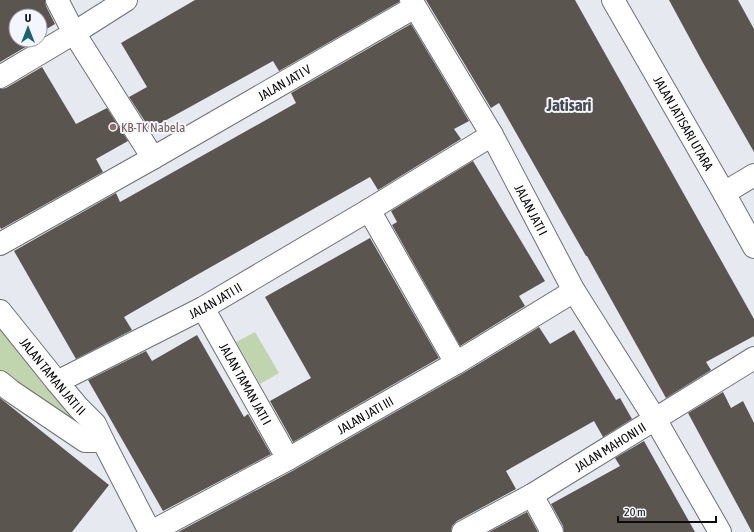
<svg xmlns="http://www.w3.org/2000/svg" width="754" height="532" viewBox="0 0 754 532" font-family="'Asap Condensed',sans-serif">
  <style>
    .green { fill: #c0d4ad }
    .building { fill: #5b5550 }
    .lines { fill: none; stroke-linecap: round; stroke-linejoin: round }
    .minor-casing { stroke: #6e7078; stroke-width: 24 }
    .minor { stroke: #fff; stroke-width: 22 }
    .education-dot { fill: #8d6e63; stroke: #f4f6ff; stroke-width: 1.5 }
    .labels { text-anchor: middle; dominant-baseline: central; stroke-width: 4; stroke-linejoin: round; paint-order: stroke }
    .street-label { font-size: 13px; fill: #0b0c0e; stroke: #f4f6ff }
    .education-label { font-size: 13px; fill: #785e54; stroke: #f4f6ff; text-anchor: start }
    .district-label { font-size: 17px; font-weight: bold; fill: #474950; stroke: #f4f6ff }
  </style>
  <rect width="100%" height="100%" fill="#e7e9f1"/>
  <!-- green -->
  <path class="green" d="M0,321L84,430L80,434L0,370Z
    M255,332L279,373L260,384L236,342Z"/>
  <!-- building -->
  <path class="building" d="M0,0H45L46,6L55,24L40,33V16H16V40H28L27,41L29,45L0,62Z
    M195,0H399V2L279,71L273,61L150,129L129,97L147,87L121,43Z
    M426,0H575L754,319V336L706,362L711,370L666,398L587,256H586L499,103L491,108Z
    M669,0H738L754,29V152L702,61Z
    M411,24L469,121L454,129L461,139L378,190L370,177L195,276L124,317L132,330L76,359L14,251L116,193L120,202L296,103L291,93Z
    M42,67L76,124L107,108L128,141L96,159L103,172L1,229L0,227V89L6,88Z
    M473,161L545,281L519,296L525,306L460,346L392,225L397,222L391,211Z
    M370,238L439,358L293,442L270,401L311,378L265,297Z
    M539,327L550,344L574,330L616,400L620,398L632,419L603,437L594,421L506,471L516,489L457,521L452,526L451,532H178L294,470L462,374Z
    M197,335L244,417L248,414L271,454L163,511L88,380L146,351L152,361Z
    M723,392L731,408L743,401L754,423V532H752L688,413Z
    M0,398L109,485L72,532H0Z
    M644,441L695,532H564L563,526L551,504L620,466L615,458Z
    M527,512L538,532H489Z"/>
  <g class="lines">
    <defs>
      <g id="minor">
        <path d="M57,0L74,33L153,158"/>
        <path id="s1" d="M411,0L492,135L574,291L655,419L720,532"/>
        <path id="s2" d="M613,0L724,193L754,247"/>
        <path d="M0,77L74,33L126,0"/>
        <path d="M724,193L754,175"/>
        <path d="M369,210L456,363"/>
        <path id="s3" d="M0,244L153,158L415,7"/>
        <path id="s4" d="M203,308L288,459"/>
        <path id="s5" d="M0,311L57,382L78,407L95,424L103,441"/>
        <path d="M0,382L11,391L85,441H103L150,532"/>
        <path id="s6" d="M57,382L203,308L369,210L492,135"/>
        <path d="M532,495L552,532"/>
        <path id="s7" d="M151,532L288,459L456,363L574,291"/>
        <path id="s8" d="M463,532L532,495L754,358"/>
      </g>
    </defs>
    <!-- minor casing -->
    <use href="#minor" class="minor-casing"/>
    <!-- minor -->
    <use href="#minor" class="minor"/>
  </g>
  <!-- markers -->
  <circle class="education-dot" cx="113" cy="127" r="4"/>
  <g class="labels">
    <!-- street labels -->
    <g class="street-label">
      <text stroke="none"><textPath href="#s3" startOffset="327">JALAN JATI V</textPath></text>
      <text stroke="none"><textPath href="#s2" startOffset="142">JALAN JATISARI UTARA</textPath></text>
      <text stroke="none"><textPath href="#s1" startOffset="242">JALAN JATI I</textPath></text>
      <text stroke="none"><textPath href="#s6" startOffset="178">JALAN JATI II</textPath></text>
      <text stroke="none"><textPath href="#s5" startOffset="84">JALAN TAMAN JATI II</textPath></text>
      <text stroke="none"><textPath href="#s4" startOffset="87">JALAN TAMAN JATI I</textPath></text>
      <text stroke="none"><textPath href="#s7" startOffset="244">JALAN JATI III</textPath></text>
      <text stroke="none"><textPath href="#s8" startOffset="170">JALAN MAHONI II</textPath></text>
    </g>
    <!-- education labels -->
    <g class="education-label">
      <text x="121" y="127">KB-TK Nabela</text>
    </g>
    <!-- district labels -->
    <g class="district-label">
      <text x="569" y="105">Jatisari</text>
    </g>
  </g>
  <!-- north arrow -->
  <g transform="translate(28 28)"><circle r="19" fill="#f4f6ff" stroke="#97989f"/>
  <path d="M0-3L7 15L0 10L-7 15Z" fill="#1a6371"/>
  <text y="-6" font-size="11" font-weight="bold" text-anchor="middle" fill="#0b0c0e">U</text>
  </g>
  <!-- scale -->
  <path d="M618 516v6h98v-6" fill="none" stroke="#0b0c0e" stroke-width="2"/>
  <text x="624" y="516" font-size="12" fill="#0b0c0e" stroke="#f4f6ff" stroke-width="3" paint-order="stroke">20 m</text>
</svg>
